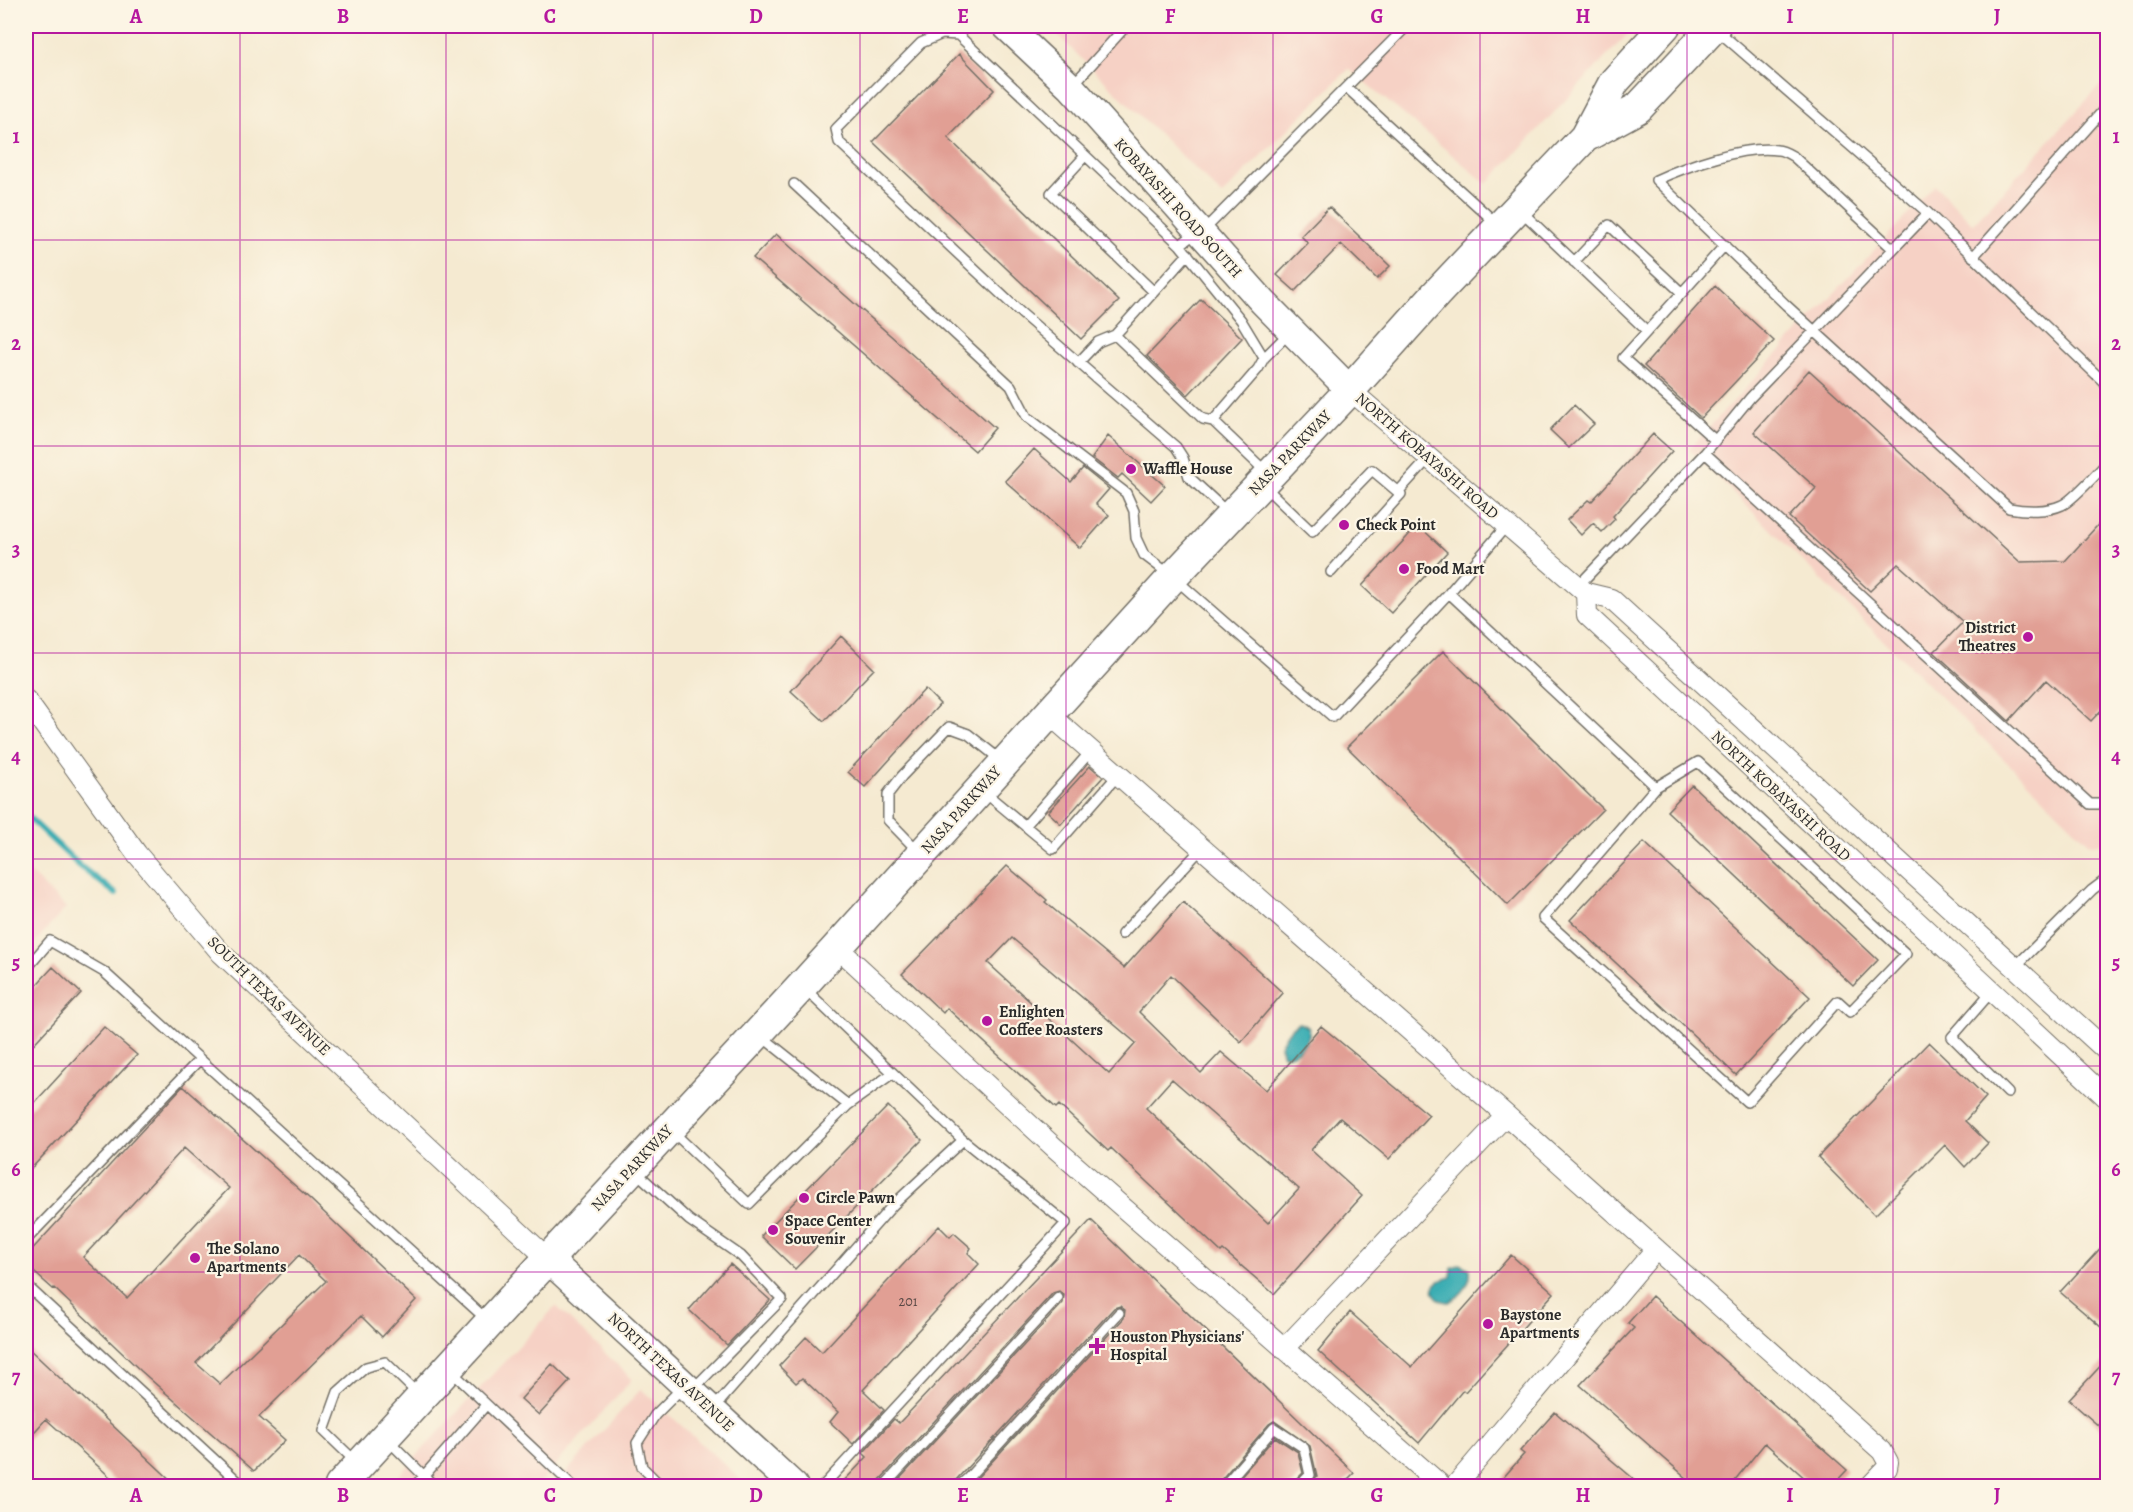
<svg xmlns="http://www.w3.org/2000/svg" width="2133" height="1512" viewBox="0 0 2133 1512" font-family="Alegreya,serif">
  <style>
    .built { fill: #f6d1c5 }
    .water { fill: #3badb3; stroke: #336c6f; stroke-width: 1.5 }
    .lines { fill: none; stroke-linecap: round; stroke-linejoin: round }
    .stream { stroke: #3badb3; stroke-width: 6 }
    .building { fill: #e19f94; fill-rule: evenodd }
    .lane-casing { stroke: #726e65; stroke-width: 12 }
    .street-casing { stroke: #726e65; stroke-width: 22 }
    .secondary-casing { stroke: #726e65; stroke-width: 30 }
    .primary-casing { stroke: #726e65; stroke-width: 33 }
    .lane { stroke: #fff; stroke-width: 9 }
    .street { stroke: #fff; stroke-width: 20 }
    .secondary { stroke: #fff; stroke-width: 27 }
    .primary { stroke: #fff; stroke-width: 30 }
    .grid { fill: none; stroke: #b5179e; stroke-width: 1.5; stroke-opacity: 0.55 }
    .poi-dot { fill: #b5179e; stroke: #fcf5e5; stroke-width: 2 }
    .labels { text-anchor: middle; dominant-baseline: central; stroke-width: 4.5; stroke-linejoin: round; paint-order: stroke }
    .number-label { font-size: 14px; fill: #584845 }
    .street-label { font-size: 16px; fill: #2b2b2b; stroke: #fcf5e5 }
    .poi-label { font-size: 16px; font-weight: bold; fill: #2b2b2b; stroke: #fcf5e5; text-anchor: start }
    .neatline { fill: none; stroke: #b5179e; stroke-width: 2 }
    .grid-label { font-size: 20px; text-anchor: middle; font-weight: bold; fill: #b5179e }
  </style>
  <rect width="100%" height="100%" fill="#fcf5e5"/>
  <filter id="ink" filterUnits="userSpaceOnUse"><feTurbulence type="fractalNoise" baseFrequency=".0167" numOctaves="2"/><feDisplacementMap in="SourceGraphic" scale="12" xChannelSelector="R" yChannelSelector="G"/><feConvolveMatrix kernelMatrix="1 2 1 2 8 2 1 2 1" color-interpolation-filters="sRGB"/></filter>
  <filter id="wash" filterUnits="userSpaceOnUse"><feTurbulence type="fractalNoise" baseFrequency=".008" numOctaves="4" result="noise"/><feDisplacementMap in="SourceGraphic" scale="24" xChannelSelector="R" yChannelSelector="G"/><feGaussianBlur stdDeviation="1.35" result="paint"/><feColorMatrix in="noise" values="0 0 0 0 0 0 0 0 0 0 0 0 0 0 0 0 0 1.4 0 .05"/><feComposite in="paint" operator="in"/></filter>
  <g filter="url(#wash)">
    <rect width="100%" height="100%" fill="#f5ead1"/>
    <!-- built -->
    <path class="built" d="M1048,26H1635L1487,184L1349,69L1222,195Z
      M2107,78V843L2090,844L1689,449L1935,185L1973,224Z
      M26,869L66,908L26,952Z
      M556,1306L632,1379L537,1486H389Z
      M641,1389L748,1486H554Z"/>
    <!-- water -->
    <path class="water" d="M1299,1023L1308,1027C1314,1039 1296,1058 1283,1055L1280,1046C1284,1038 1290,1026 1299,1023Z
      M1460,1264L1470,1269C1472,1284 1461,1296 1449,1302C1439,1302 1428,1292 1437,1283C1441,1279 1447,1278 1451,1277L1452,1268Z"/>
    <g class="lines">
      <!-- stream -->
      <path class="stream" d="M26,815L80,866L116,894"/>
    </g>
    <g id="blocks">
      <!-- building -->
      <path class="building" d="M959,54L994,90L948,138L1119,301L1081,339L873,142Z
        M1329,207L1390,266L1377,279L1341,244L1295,291L1277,275L1308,243L1301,236Z
        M776,234L995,428L975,451L753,258Z
        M1715,286L1774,341L1701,418L1644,366Z
        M1201,299L1242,338L1188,395L1147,356Z
        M1809,370L2020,562L2065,561L2108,514V703L2091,721L2046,680L2009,721L1934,652L1963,622L1898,564L1870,591L1789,517L1816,488L1754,432Z
        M1574,405L1594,424L1569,448L1550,430Z
        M1653,434L1672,451L1613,516L1615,519L1602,532L1593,523L1581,535L1567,520L1588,500L1591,502Z
        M1108,436L1165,486L1151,501L1122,474L1118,478L1092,458Z
        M1034,449L1071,482L1083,468L1109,489L1096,504L1109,515L1080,548L1005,481Z
        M1418,525L1447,552L1391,613L1362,586Z
        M841,636L874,669L824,721L791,691Z
        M1443,651L1603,809L1508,905L1347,747Z
        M925,689L940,704L865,787L848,772Z
        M1090,766L1103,777L1061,824L1048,812Z
        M1692,785L1878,960L1853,986L1667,811Z
        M1644,842L1810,997L1736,1075L1570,920Z
        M1007,866L1047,900L1045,902L1124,968L1183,902L1283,993L1241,1042L1171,975L1139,1012L1201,1073L1221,1052L1266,1090L1321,1026L1429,1115L1389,1159L1340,1118L1311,1150L1362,1196L1274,1294L1223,1250L1221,1252L1111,1148L1108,1151L1059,1105L1056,1108L947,1008L943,1013L902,974ZM1012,938L1136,1043L1109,1074L988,963ZM1172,1079L1299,1189L1268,1223L1146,1108Z
        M53,967L81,993L26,1052V996Z
        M104,1027L137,1055L26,1174V1112Z
        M1929,1042L1986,1097L1965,1121L1988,1143L1965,1167L1945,1145L1875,1215L1818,1157Z
        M183,1086L310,1199L416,1300L382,1337L361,1316L259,1417L285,1440L254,1471L141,1371L54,1288L53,1289L26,1265V1256ZM184,1148L229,1188L127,1298L83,1257ZM299,1255L326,1281L220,1384L196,1363Z
        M888,1106L922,1140L795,1269L761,1236Z
        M1091,1220L1354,1473L1341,1486H1308L1317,1476L1310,1446L1274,1421L1269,1424L1219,1482L1217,1486H981L976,1479L1124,1318L1125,1310L1120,1306L1114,1308L955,1481L952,1486H893L1063,1303L1064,1295L1059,1291L1053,1293L879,1481L877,1486H839L867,1457L863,1453L894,1419L899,1423Z
        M939,1226L950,1237L954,1233L971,1248L968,1253L979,1264L863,1390L884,1410L853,1444L830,1422L838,1412L802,1378L796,1383L779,1366L806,1337L822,1352Z
        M2108,1240V1333L2060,1292Z
        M1511,1255L1554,1293L1465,1392L1463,1390L1419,1443L1318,1351L1350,1312L1412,1367Z
        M730,1264L770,1300L727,1345L689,1310Z
        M1652,1296L1847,1470L1832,1486H1801L1807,1480L1765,1443L1730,1486H1696L1580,1385L1634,1328L1628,1323Z
        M26,1346L79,1396L80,1395L177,1486H120L46,1419L26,1441Z
        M2108,1358V1434L2069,1400Z
        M552,1364L570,1381L539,1415L521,1399Z
        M1555,1412L1642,1486H1496L1524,1454L1520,1451Z
        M1275,1437L1298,1452L1303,1473L1294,1482L1292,1486H1232Z"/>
    </g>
  </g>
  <g filter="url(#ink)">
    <use href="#blocks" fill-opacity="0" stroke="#726e65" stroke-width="1.5"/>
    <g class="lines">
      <defs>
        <path id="lane" d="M1717,30L1928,213L2108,386
          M1072,86L1126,26
          M1347,88L1496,223
          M1085,156L1051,193L1154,292
          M794,184L1011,386L1027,417L1126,493L1134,511L1136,538L1144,555L1173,577L1333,717L1449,593L1507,525
          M1520,210L1647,331
          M1197,232L1180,245L958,35L942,34L921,43L836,129L839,142L1021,313L1176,447L1183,458L1189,477L1229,514
          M1202,232L1407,26
          M1180,245L1241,320L1264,358L1258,369L1213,421L1267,473
          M1892,248L1794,157C1789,154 1783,150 1777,150C1743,145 1687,166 1656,180L1786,305L2009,508C2025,511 2047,512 2062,505C2072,501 2099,471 2108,462
          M1973,257L2108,105
          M1574,262L1609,225L1682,293
          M1115,335L1188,254
          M1264,358L1290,332
          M1078,363L1098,342L1115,335L1203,419L1213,421
          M1715,440L1623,358L1725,245
          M1705,453L2090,804H2104L2108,800
          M1263,485L1312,532L1372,470L1398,492L1429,458
          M1331,572L1401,494L1398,492
          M1578,586L1705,453L1750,398L1928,213
          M1449,593L1656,787
          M1698,762L1906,954L1850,1012L1838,1001L1747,1102L1543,918L1656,787Z
          M983,791L1053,849L1118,775
          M1025,826L1091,751
          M918,851L888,820V794L902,776L949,727L968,734L1002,761
          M1122,934L1202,848
          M2015,967L2092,890L2108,878
          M26,969L50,941L104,972L486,1319
          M804,988L963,1140L1066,1223L823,1486
          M1992,991L1952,1037L2008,1093
          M760,1035L848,1105
          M673,1132L749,1204L848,1105L893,1073
          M636,1172L689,1220L741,1256L782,1299L692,1390
          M26,1240L200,1059
          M26,1285L243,1486
          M450,1370L573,1486
          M714,1408L893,1205L963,1140
          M387,1439L434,1486
          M357,1463L324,1431L338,1392L366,1367L385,1362L418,1394
          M967,1479L1119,1313
          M415,1486L486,1405
          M661,1486L642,1467L637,1443L655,1415L684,1386
          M884,1486L1058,1298
          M959,1486L967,1479L974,1486
          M1224,1486L1274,1428L1304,1448L1310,1475L1299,1486"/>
        <path id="street" d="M1350,390L1586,593L1611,599L2108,1052
          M1586,593L1587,615L2108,1099
          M26,700L137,854L221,953L548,1259
          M1049,714L1506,1115L1882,1451L1888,1462L1887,1468L1870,1486
          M837,947L1055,1148L1442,1486
          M1284,1349L1506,1115
          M1455,1486L1656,1249"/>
        <path id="secondary" d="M1006,26L1071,87L1263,302L1350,390
          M548,1259L794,1486"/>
        <path id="primary" d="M1585,137L1638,108L1715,26
          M340,1486L548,1259L802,986L1173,577L1350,390L1436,294L1585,137L1614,82L1665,26"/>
      </defs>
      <!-- lane casing -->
      <use href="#lane" class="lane-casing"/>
      <!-- street casing -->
      <use href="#street" class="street-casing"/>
      <!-- secondary casing -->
      <use href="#secondary" class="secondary-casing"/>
      <!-- primary casing -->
      <use href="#primary" class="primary-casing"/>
      <!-- lane -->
      <use href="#lane" class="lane"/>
      <!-- street -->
      <use href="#street" class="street"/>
      <!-- secondary -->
      <use href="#secondary" class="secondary"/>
      <!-- primary -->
      <use href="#primary" class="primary"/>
    </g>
  </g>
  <!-- grid -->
  <path class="grid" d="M240,26V1486M446,26V1486M653,26V1486M860,26V1486M1066,26V1486M1273,26V1486M1480,26V1486M1687,26V1486M1893,26V1486M26,240H2108M26,446H2108M26,653H2108M26,859H2108M26,1066H2108M26,1272H2108"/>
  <!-- markers -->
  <g class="poi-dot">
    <circle cx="1131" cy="469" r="6"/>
    <circle cx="1344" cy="525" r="6"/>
    <circle cx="1404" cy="569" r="6"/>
    <circle cx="2028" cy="637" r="6"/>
    <circle cx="987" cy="1021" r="6"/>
    <circle cx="804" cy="1198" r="6"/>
    <circle cx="773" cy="1230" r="6"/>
    <circle cx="195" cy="1258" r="6"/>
    <circle cx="1488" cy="1324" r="6"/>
    <path d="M1094 1337h6v6h6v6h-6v6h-6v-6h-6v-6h6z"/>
  </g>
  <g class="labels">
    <!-- number labels -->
    <g class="number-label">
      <text x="908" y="1301">201</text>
    </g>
    <!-- street labels -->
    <g class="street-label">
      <text transform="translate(1178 208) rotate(48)">KOBAYASHI ROAD SOUTH</text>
      <text transform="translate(1290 453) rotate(-46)">NASA PARKWAY</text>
      <text transform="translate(1427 456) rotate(41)">NORTH KOBAYASHI ROAD</text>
      <text transform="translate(1781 796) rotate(43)">NORTH KOBAYASHI ROAD</text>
      <text transform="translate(961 810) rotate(-48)">NASA PARKWAY</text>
      <text transform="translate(269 996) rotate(44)">SOUTH TEXAS AVENUE</text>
      <text transform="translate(632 1168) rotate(-47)">NASA PARKWAY</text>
      <text transform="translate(671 1372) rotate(43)">NORTH TEXAS AVENUE</text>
    </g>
    <!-- poi labels -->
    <g class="poi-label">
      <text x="1143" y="469">Waffle House</text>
      <text x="1356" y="525">Check Point</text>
      <text x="1416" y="569">Food Mart</text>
      <text x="2016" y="628" text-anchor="end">District<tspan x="2016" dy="18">Theatres</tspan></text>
      <text x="999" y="1012">Enlighten<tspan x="999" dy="18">Coffee Roasters</tspan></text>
      <text x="816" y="1198">Circle Pawn</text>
      <text x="785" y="1221">Space Center<tspan x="785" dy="18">Souvenir</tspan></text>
      <text x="207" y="1249">The Solano<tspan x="207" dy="18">Apartments</tspan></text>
      <text x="1500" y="1315">Baystone<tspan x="1500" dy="18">Apartments</tspan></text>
      <text x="1110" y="1337">Houston Physicians'<tspan x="1110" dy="18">Hospital</tspan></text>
    </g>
  </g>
  <!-- margin -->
  <rect width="2133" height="1512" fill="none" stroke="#fcf5e5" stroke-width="66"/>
  <rect x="33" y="33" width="2067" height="1446" class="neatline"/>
  <g class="grid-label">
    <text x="136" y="23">A</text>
    <text x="343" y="23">B</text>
    <text x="550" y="23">C</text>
    <text x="756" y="23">D</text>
    <text x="963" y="23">E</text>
    <text x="1170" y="23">F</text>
    <text x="1377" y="23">G</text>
    <text x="1583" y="23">H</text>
    <text x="1790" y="23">I</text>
    <text x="1997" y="23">J</text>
    <text x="16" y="143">1</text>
    <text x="2116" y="143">1</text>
    <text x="16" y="350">2</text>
    <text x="2116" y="350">2</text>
    <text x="16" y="556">3</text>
    <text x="2116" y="556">3</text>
    <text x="16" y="763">4</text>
    <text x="2116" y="763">4</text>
    <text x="16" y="969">5</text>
    <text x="2116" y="969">5</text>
    <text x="16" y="1176">6</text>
    <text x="2116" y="1176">6</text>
    <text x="16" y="1383">7</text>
    <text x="2116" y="1383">7</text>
    <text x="136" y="1502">A</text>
    <text x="343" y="1502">B</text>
    <text x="550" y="1502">C</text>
    <text x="756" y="1502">D</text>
    <text x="963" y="1502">E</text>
    <text x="1170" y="1502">F</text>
    <text x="1377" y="1502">G</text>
    <text x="1583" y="1502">H</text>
    <text x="1790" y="1502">I</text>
    <text x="1997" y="1502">J</text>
  </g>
</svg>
